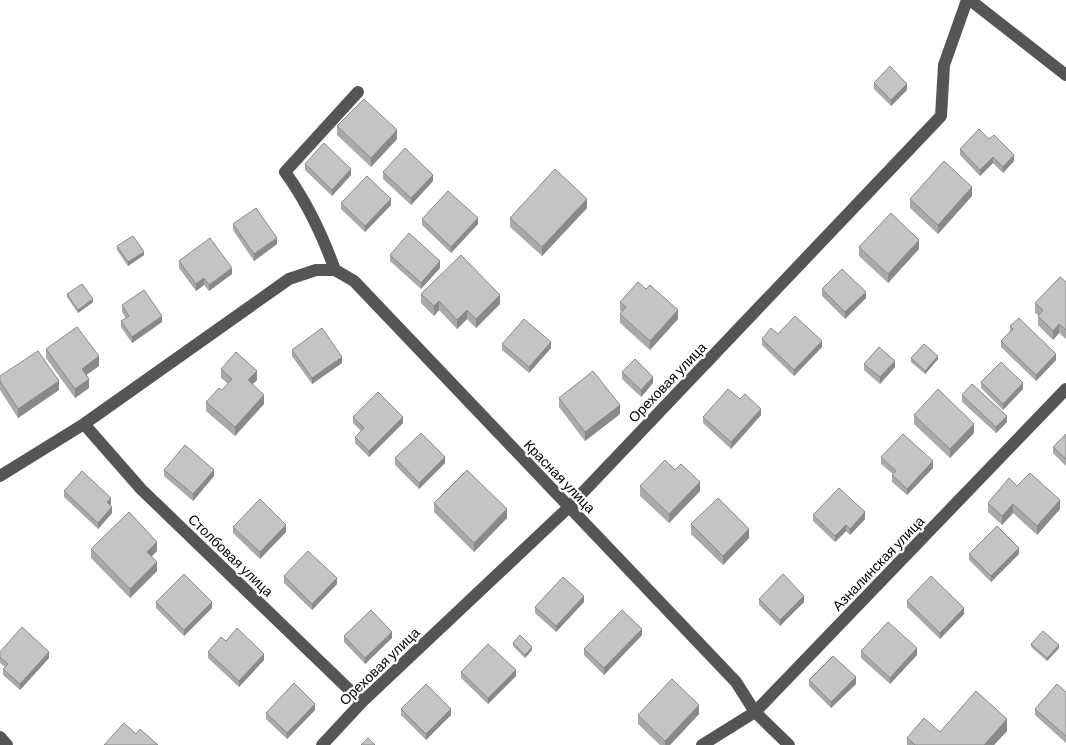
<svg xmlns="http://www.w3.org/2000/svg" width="1066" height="745" viewBox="0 0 1066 745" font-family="Barlow,sans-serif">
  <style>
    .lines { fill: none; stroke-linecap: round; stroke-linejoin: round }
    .minor { stroke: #555; stroke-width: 12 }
    .wall { fill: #a9a9a9 }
    .shaded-wall { fill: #898989 }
    .building { fill: #c4c4c4; stroke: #898989 }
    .labels { text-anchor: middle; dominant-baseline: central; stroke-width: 4.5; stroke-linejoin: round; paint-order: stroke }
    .street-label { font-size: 14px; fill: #000; stroke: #fff }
  </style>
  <rect width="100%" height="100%" fill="#fff"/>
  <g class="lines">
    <!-- minor -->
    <path class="minor" d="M970,0L1066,75
      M335,270C322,234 307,202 285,172L358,92
      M84,424L141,489L362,702
      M0,476L84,424L289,279L316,270H335L354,281L736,682L755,712L789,745
      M0,737L7,745
      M322,745L362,702L569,507L941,116L944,65L967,0
      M702,745L755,712L1066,389"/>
  </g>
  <!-- wall -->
  <path class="wall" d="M874,83L907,90L891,106L874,89Z
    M337,126L397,139L371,167L337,135Z
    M989,139L1014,161L1003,173L993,163L980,176L960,155V149Z
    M305,164L351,175L332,196L305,170Z
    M383,172L433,181L411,205L383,179Z
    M972,196L938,234L910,208V199Z
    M341,203L391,205L365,232L341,209Z
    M587,208L542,256L510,227V218Z
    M422,219L478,224L451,253L422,225Z
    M233,224L277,244L254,261L233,230Z
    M117,246L144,255L128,266L117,250Z
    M859,247L919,249L888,283L859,256Z
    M390,255L440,268L421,289L390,261Z
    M179,261L232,274L209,291L204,285L196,291L179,268Z
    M1066,282V339L1059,333L1053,340L1038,325V315L1035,313V303Z
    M646,289L678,319L650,350L620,323V314L622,312L620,311V302Z
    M822,289L866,298L845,319L822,296Z
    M67,294L93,302L78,313L67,297Z
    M421,294L500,304L476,328L467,319L457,329L439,310L434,316L421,303Z
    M122,305L162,322L132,343L121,327V321L126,318L122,312Z
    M1010,326L1056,360L1036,381L1001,347V341L1010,331Z
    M778,334L822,347L794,376L762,345V339Z
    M502,344L551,348L529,373L502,350Z
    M46,349L99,366L86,375L89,388L75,398L46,358Z
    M292,350L342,363L312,384L292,356Z
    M911,358L938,359L925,374L911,362Z
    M864,364L895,367L880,384L864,370Z
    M221,369L257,380L252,384L264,404L235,436L206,411V402L222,390L228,384L221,378Z
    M622,372L653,383L641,397L622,379Z
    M0,376L59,390L18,418L0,390Z
    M981,382L1023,389L1003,410L981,388Z
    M962,395L1007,422L996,433L962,402Z
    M559,398L620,414L585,441L559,407Z
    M740,399L761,415L731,449L703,423V417Z
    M914,415L974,433L950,458L914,424Z
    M353,417L403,423L369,457L355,443V437L361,431L353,423Z
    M1066,434V466L1053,453V447Z
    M881,457L933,468L907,495L892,482V475L893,474L881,464Z
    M395,458L445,463L419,489L395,465Z
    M164,470L214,476L193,501L164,476Z
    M675,470L700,491L669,523L640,496V486Z
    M1017,486L1060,509L1037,535L1013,513L1002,525L988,512V503Z
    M64,491L111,504L110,505L112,513L98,529L64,497Z
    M434,503L507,518L474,552L434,512Z
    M813,515L865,519L850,535L846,531L835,542L813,521Z
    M691,524L749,538L723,565L691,534Z
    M233,527L286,532L260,559L233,533Z
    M91,549L157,551L152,556L157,571L130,598L91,558Z
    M969,554H1019L991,582L969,560Z
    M284,576L337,584L312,610L284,583Z
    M759,599L804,602L780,626L759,605Z
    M907,601L964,614L940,639L907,607Z
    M156,602L212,608L184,636L156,608Z
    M584,602L556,632L535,613V607Z
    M642,635L604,675L584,655V649Z
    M344,636L392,638L365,664L344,642Z
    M513,643L532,650L525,658L513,646Z
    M1031,644L1059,648L1047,661L1031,647Z
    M861,651L917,655L890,684L861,658Z
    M0,652L49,658L20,690L3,675V669L5,667L0,663Z
    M208,652L264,660L239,687L208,658Z
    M461,672L516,676L488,704L461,678Z
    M809,680L856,684L831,708L809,686Z
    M1066,692V743L1035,715V709Z
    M401,709L451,715L426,740L401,715Z
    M315,710L287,739L266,719V713Z
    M699,714L670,745H660L638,724V715Z
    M1007,731L994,745H907V738L940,732Z"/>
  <!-- shaded-wall -->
  <path class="shaded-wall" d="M907,84V90L891,106V100Z
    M397,130V139L371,167V158Z
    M1014,155V161L1003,173V167Z
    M993,157V163L980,176V170Z
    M351,169V175L332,196V190Z
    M433,175V181L411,205V198Z
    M972,187V196L938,234V225Z
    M391,199V205L365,232V226Z
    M587,199V208L542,256V247Z
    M478,218V224L451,253V247Z
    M277,238V244L254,261V254Z
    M919,240V249L888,283V274Z
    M144,252V255L128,266V262Z
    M440,261V268L421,289V283Z
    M232,268V274L209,291V285Z
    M204,278V285L196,291V284Z
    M866,292V298L845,319V312Z
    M500,295V304L476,328V319Z
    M93,299V302L78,313V310Z
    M439,301V310L434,316V306Z
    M467,310V319L457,329V320Z
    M678,310V319L650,350V341Z
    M162,316V322L132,343V337Z
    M1059,324V333L1053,340V331Z
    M822,341V347L794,376V370Z
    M551,342V348L529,373V367Z
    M1056,354V360L1036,381V375Z
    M99,356V366L82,378V369Z
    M938,356V359L925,374V371Z
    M342,357V363L312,384V378Z
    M895,361V367L880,384V377Z
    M257,371V380L248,389V380Z
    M653,377V383L641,397V390Z
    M89,379V388L75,398V389Z
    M59,381V390L18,418V409Z
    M1023,383V389L1003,410V404Z
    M264,395V404L235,436V427Z
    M620,405V414L585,441V432Z
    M761,409V415L731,449V442Z
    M1007,416V422L996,433V427Z
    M403,417V423L369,457V451Z
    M974,424V433L950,458V449Z
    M445,457V463L419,489V483Z
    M933,461V468L907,495V489Z
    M214,470V476L193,501V494Z
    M700,482V491L669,523V514Z
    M111,498V504L107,508V502Z
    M1060,500V509L1037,535V526Z
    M1013,504V513L1002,525V516Z
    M112,507V513L98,529V523Z
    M507,509V518L474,552V543Z
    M865,512V519L850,535V529Z
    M286,525V532L260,559V552Z
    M846,525V531L835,542V536Z
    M749,529V538L723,565V556Z
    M157,542V551L147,561V552Z
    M1019,548V554L991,582V576Z
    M157,562V571L130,598V589Z
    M337,578V584L312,610V604Z
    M584,596V602L556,632V626Z
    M804,596V602L780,626V620Z
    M212,602V608L184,636V630Z
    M964,608V614L940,639V633Z
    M642,629V635L604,675V668Z
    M392,632V638L365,664V658Z
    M1059,645V648L1047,661V658Z
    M532,647V650L525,658V655Z
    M917,648V655L890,684V678Z
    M49,652V658L20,690V684Z
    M264,654V660L239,687V681Z
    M516,670V676L488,704V698Z
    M856,677V684L831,708V702Z
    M315,704V710L287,739V733Z
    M699,705V714L670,745H665V741Z
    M451,709V715L426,740V734Z
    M1007,719V731L994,745H984Z"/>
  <!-- building -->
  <path class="building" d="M890,66L907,84L891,100L874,83Z
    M364,99L397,130L371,158L337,126Z
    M979,129L989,139L994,135L1014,155L1003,167L993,157L980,170L960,149Z
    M324,143L351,169L332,190L305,164Z
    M405,148L433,175L411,198L383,172Z
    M944,161L972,187L938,225L910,199Z
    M555,169L587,199L542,247L510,218Z
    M367,176L391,199L365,226L341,203Z
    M448,191L478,218L451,247L422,219Z
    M256,208L277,238L254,254L233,224Z
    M891,213L919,240L888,274L859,247Z
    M409,233L440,261L421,283L390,255Z
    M133,236L144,252L128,262L117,246Z
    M210,238L232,268L209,285L204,278L196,284L179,261Z
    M461,255L500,295L476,319L467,310L457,320L439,301L434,306L421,294Z
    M842,269L866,292L845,312L822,289Z
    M1060,277L1066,282V330L1059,324L1053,331L1038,316L1043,310L1035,303Z
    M638,282L646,289L650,285L678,310L650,341L620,314L626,307L620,302Z
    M82,284L93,299L78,310L67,294Z
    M144,290L162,316L132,337L121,321L129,316L122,305Z
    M795,316L822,341L794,370L762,339L771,328L778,334Z
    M1019,318L1056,354L1036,375L1001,341L1013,329L1010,326Z
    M524,319L551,342L529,367L502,344Z
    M77,327L99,356L82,369L89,379L75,389L46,349Z
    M322,328L342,357L312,378L292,350Z
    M924,344L938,356L925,371L911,358Z
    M879,347L895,361L880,377L864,364Z
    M38,351L59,381L18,409L0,381V376Z
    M236,352L257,371L248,380L264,395L235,427L206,402L219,388L222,390L232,379L221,369Z
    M635,359L653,377L641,390L622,372Z
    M1001,362L1023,383L1003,404L981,382Z
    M593,371L620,405L585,432L559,398Z
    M972,384L1007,416L996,427L962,395Z
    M728,389L740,399L745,394L761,409L731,442L703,417Z
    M938,389L974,424L950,449L914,415Z
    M378,392L403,417L369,451L355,437L364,428L353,417Z
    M421,433L445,457L419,483L395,458Z
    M903,434L933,461L907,489L892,475L896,471L881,457Z
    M1066,434V459L1053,447Z
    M185,445L214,470L193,494L164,470Z
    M665,460L675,470L681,464L700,482L669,514L640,486Z
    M467,470L507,509L474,543L434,503Z
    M82,471L111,498L107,502L112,507L98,523L64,491Z
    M1030,473L1060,500L1037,526L1013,504L1002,516L988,503L1009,478L1017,486Z
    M839,488L865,512L850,529L846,525L835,536L813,515Z
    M718,498L749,529L723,556L691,524Z
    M260,499L286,525L260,552L233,527Z
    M129,512L157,542L147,552L157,562L130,589L91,549Z
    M997,526L1019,548L991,576L969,554Z
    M308,551L337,578L312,604L284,576Z
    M184,574L212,602L184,630L156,602Z
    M783,574L804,596L780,620L759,599Z
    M931,576L964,608L940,633L907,601Z
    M563,577L584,596L556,626L535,607Z
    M371,610L392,632L365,658L344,636Z
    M622,610L642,629L604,668L584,649Z
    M888,622L917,648L890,678L861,651Z
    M22,627L49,652L20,684L3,669L8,664L0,657V652Z
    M237,628L264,654L239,681L208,652L221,637L226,641Z
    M1043,631L1059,645L1047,658L1031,644Z
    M520,635L532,647L525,655L513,643Z
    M488,644L516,670L488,698L461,672Z
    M833,656L856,677L831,702L809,680Z
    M672,679L699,705L665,741L638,715Z
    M294,683L315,704L287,733L266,713Z
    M426,684L451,709L426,734L401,709Z
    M1057,684L1066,692V736L1035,709Z
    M976,691L1007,719L984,745H915L907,738L924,718L940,732Z
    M124,723L136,734L140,729L158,745H104Z
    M368,738L375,745H361Z"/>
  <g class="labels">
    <!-- street labels -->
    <g class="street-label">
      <text transform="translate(667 382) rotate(-46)">Ореховая улица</text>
      <text transform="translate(560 476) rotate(46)">Красная улица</text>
      <text transform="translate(231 555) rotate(44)">Столбовая улица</text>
      <text transform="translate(878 563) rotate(-46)">Азналинская улица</text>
      <text transform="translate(379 666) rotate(-44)">Ореховая улица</text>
    </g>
  </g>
</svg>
